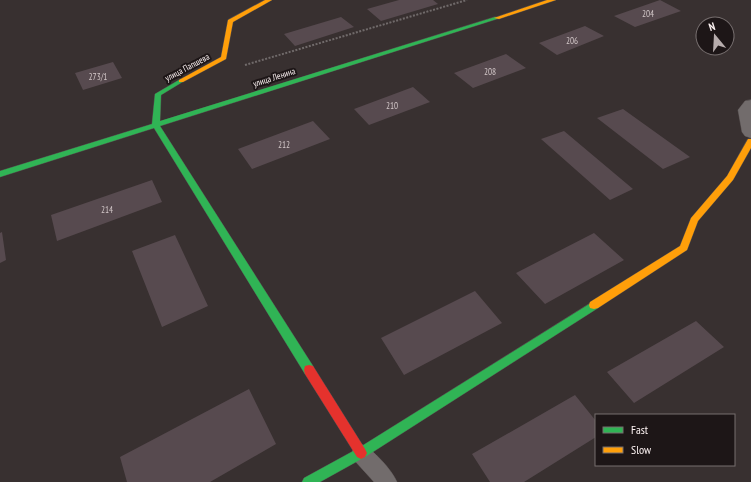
<svg xmlns="http://www.w3.org/2000/svg" width="751" height="482" viewBox="0 0 751 482" font-family="'PT Sans Narrow',sans-serif">
  <style>
    .building { fill: #574a4f }
    .lines { fill: none; stroke-linecap: round; stroke-linejoin: round }
    .lane-casing { stroke: #534c4c; stroke-width: 1 }
    .street-casing { stroke: #534c4c; stroke-width: 1 }
    .fast-casing { stroke: #534c4c; stroke-width: 1 }
    .slow-casing { stroke: #534c4c; stroke-width: 1 }
    .jam-casing { stroke: #534c4c; stroke-width: 1 }
    .path { stroke: #706a6a; stroke-width: 2; stroke-dasharray: 2 1.5; stroke-linecap: butt }
    .lane { fill: #726c6c; fill-rule: evenodd }
    .street { fill: #726c6c; fill-rule: evenodd }
    .fast { fill: #30b455; fill-rule: evenodd }
    .slow { fill: #ff9f0a; fill-rule: evenodd }
    .jam { fill: #e5322d; fill-rule: evenodd }
    .labels { text-anchor: middle; dominant-baseline: central; stroke-width: 4; stroke-linejoin: round; paint-order: stroke }
    .number-label { font-size: 9px; fill: #d2c7c8 }
    .far-street-label { font-size: 9px; fill: #fbf1f1; stroke: #1d1617 }
  </style>
  <rect width="100%" height="100%" fill="#383030"/>
  <!-- building -->
  <path class="building" d="M399,0H433L438,4L381,21L367,9Z
    M660,0L681,11L635,27L614,16Z
    M341,17L354,27L295,46L284,34Z
    M585,26L604,36L557,55L539,43Z
    M506,54L526,68L473,88L454,73Z
    M113,62L122,78L83,90L75,73Z
    M413,87L430,102L369,125L354,109Z
    M623,109L690,157L663,169L597,118Z
    M313,121L330,139L252,169L238,149Z
    M564,131L633,189L610,200L541,139Z
    M152,180L162,202L57,241L51,215Z
    M2,232L6,260L0,263V233Z
    M594,233L624,260L545,304L516,273Z
    M175,235L208,306L162,327L132,251Z
    M475,291L502,323L404,375L381,338Z
    M696,321L724,347L634,403L607,372Z
    M249,389L276,444L210,482H127L120,457Z
    M575,395L596,421V437L524,482H490L472,454Z"/>
  <g class="lines">
    <defs>
      <path id="lane" d="M361,444C373,449 392,470 397,482H374L354,460L352,453L354,446Z"/>
      <path id="street" d="M751,100V138L745,136L742,132L738,110L745,101Z"/>
      <path id="fast" d="M495,17L500,18L160,126L313,366L314,370L313,374L309,375L305,374L154,128L0,177V171L152,124L155,94L179,80L181,79L184,81L161,95L160,121Z
        M594,301L598,302L599,305L598,308L365,457L320,482H302L304,478L357,449Z"/>
      <path id="slow" d="M265,0H272L233,22L226,59L183,82H179V80L221,57L228,20Z
        M547,0H556L499,19L494,18Z
        M748,139H751V148L733,180L698,221L687,250L598,308L594,309L590,308L589,305L590,302L680,246L691,218L727,176Z"/>
      <path id="jam" d="M309,365L313,366L365,449L367,453L365,457L361,459L357,457L305,374L304,370L305,366Z"/>
    </defs>
    <!-- lane casing -->
    <use href="#lane" class="lane-casing"/>
    <!-- street casing -->
    <use href="#street" class="street-casing"/>
    <!-- fast casing -->
    <use href="#fast" class="fast-casing"/>
    <!-- slow casing -->
    <use href="#slow" class="slow-casing"/>
    <!-- jam casing -->
    <use href="#jam" class="jam-casing"/>
    <!-- path -->
    <path class="path" d="M245,65L467,0"/>
    <!-- lane -->
    <use href="#lane" class="lane"/>
    <!-- street -->
    <use href="#street" class="street"/>
    <!-- fast -->
    <use href="#fast" class="fast"/>
    <!-- slow -->
    <use href="#slow" class="slow"/>
    <!-- jam -->
    <use href="#jam" class="jam"/>
  </g>
  <g class="labels">
    <!-- number labels -->
    <g class="number-label">
      <text x="648" y="13">204</text>
      <text x="572" y="40">206</text>
      <text x="490" y="71">208</text>
      <text x="98" y="76">273/1</text>
      <text x="392" y="105">210</text>
      <text x="284" y="144">212</text>
      <text x="107" y="209">214</text>
    </g>
    <!-- far-street labels -->
    <g class="far-street-label">
      <text transform="translate(187 67) rotate(-28)">улица Папшева</text>
      <text transform="translate(274 77) rotate(-18)">улица Ленина</text>
    </g>
  </g>
  <!-- legend -->
  <rect x="595" y="414" width="140" height="52" fill="#1d1617" stroke="#766e6e"/>
  <rect x="603" y="427" width="20" height="6" fill="#30b455" stroke="#766e6e"/>
  <text x="631" y="434" font-size="12" fill="#fbf1f1">Fast</text>
  <rect x="603" y="447" width="20" height="6" fill="#ff9f0a" stroke="#766e6e"/>
  <text x="631" y="454" font-size="12" fill="#fbf1f1">Slow</text>
  <!-- north arrow -->
  <g transform="translate(715 36) rotate(342)"><circle r="19" fill="#1d1617" stroke="#766e6e"/>
  <path d="M0-3L7 15L0 10L-7 15Z" fill="#b7adad"/>
  <text y="-6" font-size="11" font-weight="bold" text-anchor="middle" fill="#fbf1f1">N</text>
  </g>
</svg>
